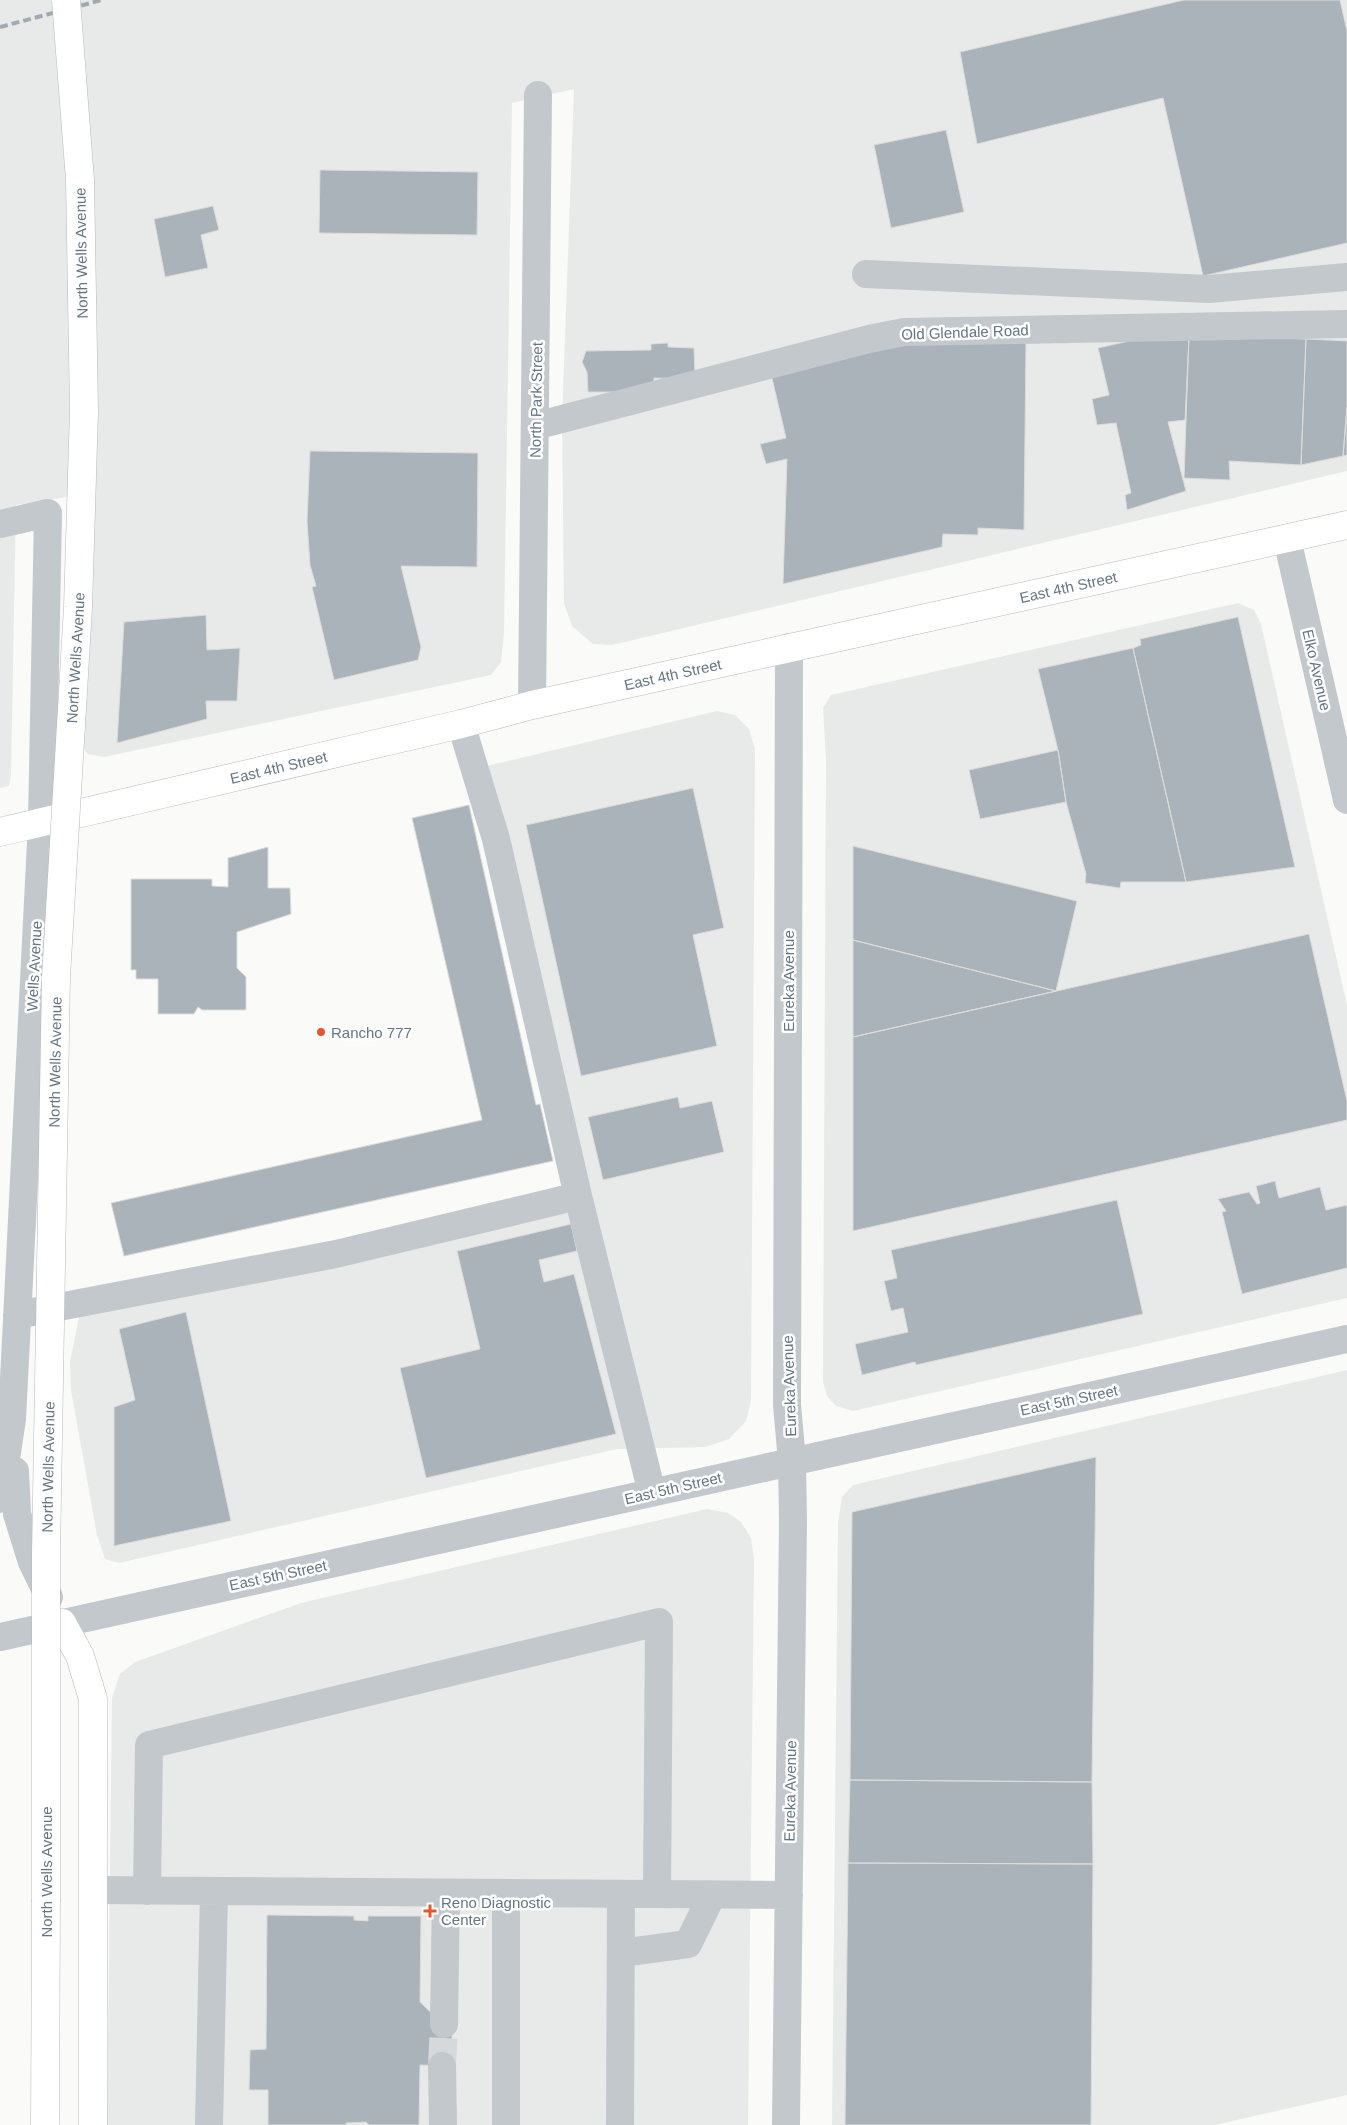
<svg xmlns="http://www.w3.org/2000/svg" width="1347" height="2125" viewBox="0 0 1347 2125" font-family="Arial,sans-serif">
  <style>
    .built { fill: #e8e9e9 }
    .building { fill: #aab3b9; stroke: #dcdcda }
    .lines { fill: none; stroke-linecap: round; stroke-linejoin: round }
    .minor-tunnel { stroke: #d5d9db; stroke-width: 28; stroke-dasharray: 28 14; stroke-linecap: butt }
    .major-casing { stroke: #b5babe; stroke-width: 29 }
    .minor { stroke: #c3c8cc; stroke-width: 28 }
    .major { stroke: #fff; stroke-width: 28 }
    .rail { stroke: #a2aab0; stroke-width: 4; stroke-dasharray: 8 4; stroke-linecap: butt }
    .major-bridge-casing { stroke: #b5babe; stroke-width: 29; stroke-linecap: butt }
    .major-bridge { stroke: #fff; stroke-width: 28 }
    .poi-dot { fill: #e4572e; stroke: #fff; stroke-width: 2 }
    .labels { text-anchor: middle; dominant-baseline: central; stroke-width: 5; stroke-linejoin: round; paint-order: stroke }
    .street-label { font-size: 15px; fill: #657683; stroke: #fff }
    .poi-label { font-size: 15px; fill: #657683; stroke: #fff; text-anchor: start }
  </style>
  <rect width="100%" height="100%" fill="#fafaf8"/>
  <!-- built -->
  <path class="built" d="M0,0H1347V471L612,645L593,644L572,626L564,603L562,420L574,89L512,103L504,632L501,662L491,675L104,757L87,754L79,741L91,493L16,505L11,775L9,786L0,788Z
    M1238,603L1254,610L1261,624L1347,1005V1298L853,1411L836,1406L827,1396L823,1382L826,760L823,708L831,695Z
    M717,711L735,715L749,729L755,749L751,1401L746,1421L729,1439L705,1447L617,1449L119,1563L105,1559L97,1535L71,1390L70,1362L82,1302L578,1196L474,769Z
    M1347,1370V2095L1215,2125H832L838,1523L842,1497L853,1485Z
    M707,1509L728,1513L741,1522L751,1538L754,1560L748,2125H107L112,1698L120,1674L135,1662L301,1603Z"/>
  <!-- building -->
  <path class="building" d="M1184,0H1340L1347,31V243L1203,276L1163,98L977,144L960,52Z
    M946,130L964,212L891,228L874,145Z
    M320,170L478,172L477,235L319,233Z
    M213,206L219,230L201,235L208,268L165,277L154,219Z
    M1189,336L1306,339L1301,465L1229,461L1230,480L1184,478Z
    M1189,336L1185,420L1168,422L1186,491L1127,510L1125,495L1131,493L1116,423L1097,425L1092,399L1109,395L1098,348L1147,337Z
    M1306,339L1347,341V407L1343,456L1301,465Z
    M1026,341L1024,530L978,528V535L943,534L942,547L783,584L787,459L766,464L760,444L786,438L771,374L901,344Z
    M668,343V347L694,348L695,379L654,378V384L644,392H588L587,372L582,362L586,351L651,350V344Z
    M1347,407V455L1343,456Z
    M310,451L478,453L477,567L401,566L421,647L418,660L334,680L312,587L316,586L310,565L307,521Z
    M206,615L207,650L240,648L237,701H206L207,719L117,743L124,622Z
    M1238,617L1295,867L1186,882L1133,648L1141,645L1140,639Z
    M1133,648L1186,882H1121L1120,888L1085,883L1086,874L1066,802L1058,750L1038,669Z
    M1058,750L1066,802L980,819L969,770Z
    M693,788L724,928L693,935L717,1046L581,1076L526,825Z
    M469,805L536,1105L540,1104L553,1161L124,1256L111,1203L482,1120L412,818Z
    M853,846L1077,901L1056,991L853,940Z
    M268,847V888H290L291,914L237,932V968L246,977V1010H202L198,1007L194,1014H158V979H136V970H131V879H212V886L228,887V858Z
    M1309,934L1347,1101V1120L853,1231V1037Z
    M853,940L1056,991L853,1037Z
    M678,1097L680,1108L712,1101L724,1152L603,1180L588,1117Z
    M1275,1181L1279,1198L1320,1187L1326,1210L1347,1205V1268L1242,1294L1222,1212L1226,1211L1218,1199L1249,1192L1257,1204L1260,1203L1256,1186Z
    M1117,1200L1143,1314L916,1365L915,1362L862,1375L855,1344L908,1332L903,1308L891,1311L884,1281L897,1278L891,1250Z
    M571,1224L577,1251L539,1260L544,1282L574,1274L616,1434L426,1478L400,1368L480,1349L457,1251Z
    M186,1312L231,1521L114,1546V1407L135,1400L119,1329Z
    M1096,1457L1092,1782L850,1780L852,1512Z
    M850,1780L1092,1782L1093,1864L848,1863Z
    M848,1863L1093,1864L1091,2125H845Z
    M267,1915L354,1916V1920L368,1921V1916H421L420,2002L452,2033V2066L420,2065L419,2125H369L366,2122L346,2123V2125H268V2090H249L250,2050L266,2049Z"/>
  <g class="lines">
    <!-- minor-tunnel -->
    <path class="minor-tunnel" d="M442,2066L444,2024"/>
    <defs>
      <g id="major">
        <path id="s1" d="M0,832L461,724L532,705L1347,525"/>
        <path d="M62,1623L80,1656L93,1699V2125"/>
        <path d="M45,2125L46,1902"/>
      </g>
    </defs>
    <!-- major casing -->
    <use href="#major" class="major-casing"/>
    <!-- minor -->
    <path class="minor" d="M866,274L1209,289L1347,277
      M535,426L869,339L904,332L1347,324
      M0,524L48,513L42,822L12,1419L0,1499
      M1287,539L1347,800
      M532,705L538,95
      M578,1196L652,1493
      M17,1315L336,1254L578,1196L496,839L461,724
      M15,1471L17,1514L32,1562L49,1597
      M0,1637L1347,1339
      M93,1890L789,1895
      M147,1891L149,1745L659,1622L657,1894
      M506,1893V2125
      M621,1953L688,1944L712,1895
      M444,2024L446,1893
      M442,2066L443,2125
      M209,2125L214,1891
      M620,2125L621,1894
      M786,2125L793,1521L792,1461L787,1405L789,647"/>
    <!-- major -->
    <use href="#major" class="major"/>
    <!-- rail -->
    <path class="rail" d="M0,27L102,0"/>
    <defs>
      <g id="major-bridge">
        <path id="s2" d="M46,1902V1555L56,977L78,607L84,411L80,180L66,0"/>
      </g>
    </defs>
    <!-- major-bridge casing -->
    <use href="#major-bridge" class="major-bridge-casing"/>
    <!-- major-bridge -->
    <use href="#major-bridge" class="major-bridge"/>
  </g>
  <!-- markers -->
  <g class="poi-dot">
    <circle cx="321" cy="1032" r="5"/>
    <path d="M427.5 1903.5h5v5h5v5h-5v5h-5v-5h-5v-5h5z"/>
  </g>
  <g class="labels">
    <!-- street labels -->
    <g class="street-label">
      <text transform="translate(81 253) rotate(-91)">North Wells Avenue</text>
      <text transform="translate(965 332) rotate(-2)">Old Glendale Road</text>
      <text transform="translate(536 400) rotate(-89)">North Park Street</text>
      <text stroke="none"><textPath href="#s1" startOffset="1096">East 4th Street</textPath></text>
      <text stroke="none"><textPath href="#s2" startOffset="1245">North Wells Avenue</textPath></text>
      <text transform="translate(1317 670) rotate(77)">Elko Avenue</text>
      <text stroke="none"><textPath href="#s1" startOffset="691">East 4th Street</textPath></text>
      <text stroke="none"><textPath href="#s1" startOffset="286">East 4th Street</textPath></text>
      <text transform="translate(34 966) rotate(-87)">Wells Avenue</text>
      <text transform="translate(788 981) rotate(-90)">Eureka Avenue</text>
      <text stroke="none"><textPath href="#s2" startOffset="840">North Wells Avenue</textPath></text>
      <text transform="translate(789 1386) rotate(-92)">Eureka Avenue</text>
      <text transform="translate(1069 1400) rotate(-12)">East 5th Street</text>
      <text stroke="none"><textPath href="#s2" startOffset="435">North Wells Avenue</textPath></text>
      <text transform="translate(673 1488) rotate(-13)">East 5th Street</text>
      <text transform="translate(278 1575) rotate(-12)">East 5th Street</text>
      <text transform="translate(790 1791) rotate(-89)">Eureka Avenue</text>
      <text transform="translate(46 1872) rotate(-90)">North Wells Avenue</text>
    </g>
    <!-- poi labels -->
    <g class="poi-label">
      <text x="331" y="1032">Rancho 777</text>
      <text x="441" y="1902">Reno Diagnostic<tspan x="441" dy="17">Center</tspan></text>
    </g>
  </g>
</svg>
